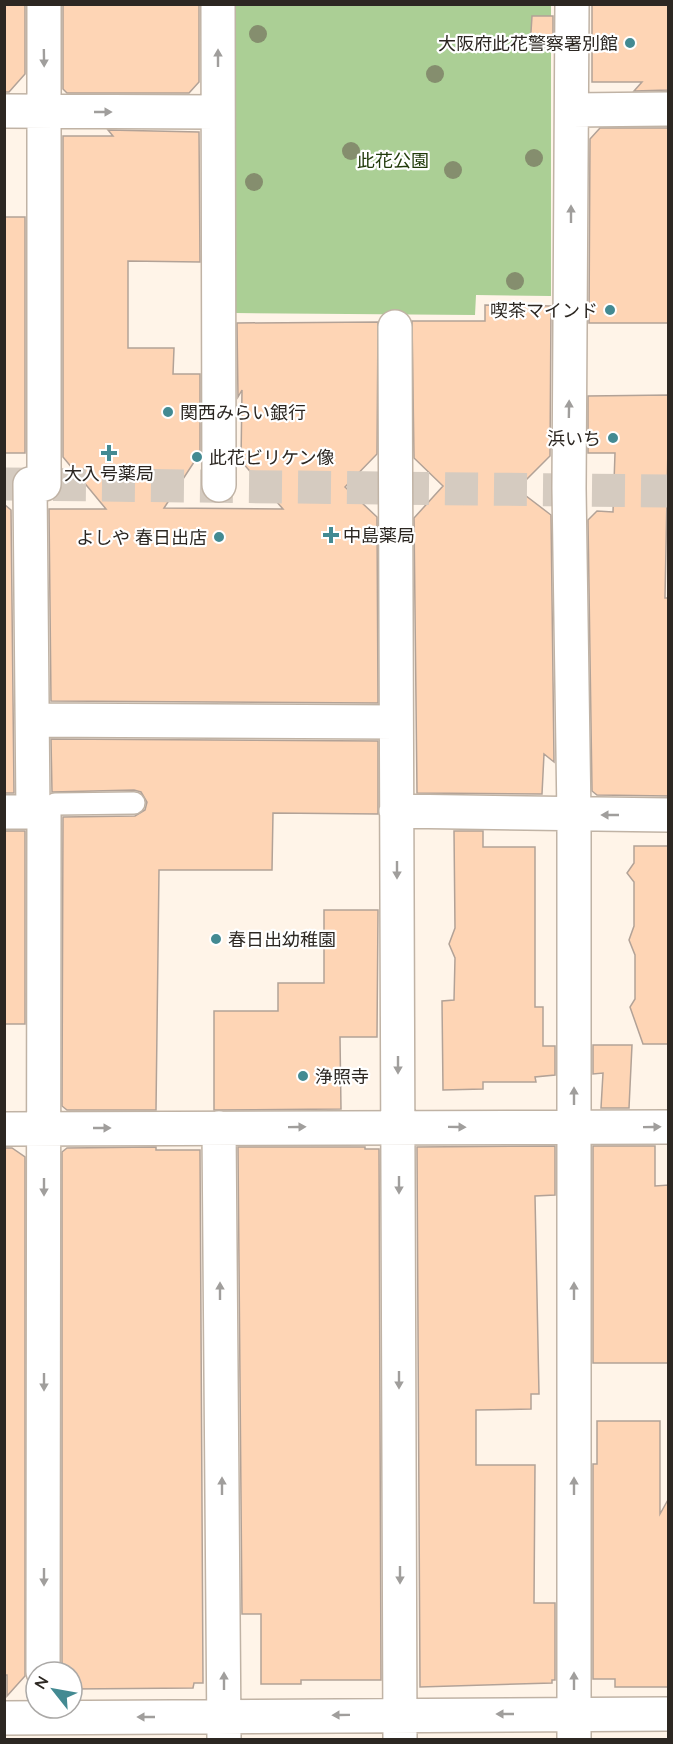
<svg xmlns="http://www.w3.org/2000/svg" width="673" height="1744" viewBox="0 0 673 1744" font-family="Quicksand,'Noto Sans JP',sans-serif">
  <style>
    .green { fill: #abcf95 }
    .building { fill: #fed5b5; stroke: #b2a297; stroke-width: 1.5 }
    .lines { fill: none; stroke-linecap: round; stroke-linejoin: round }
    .street-tunnel { stroke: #d5cbc0; stroke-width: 33; stroke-dasharray: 33 16; stroke-linecap: butt }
    .lane-casing { stroke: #c0b3a5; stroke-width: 24 }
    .street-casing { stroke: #c0b3a5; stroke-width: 36 }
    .lane { stroke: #fff; stroke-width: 21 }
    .street { stroke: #fff; stroke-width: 33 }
    .tree { fill: #858e6e }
    .oneway { fill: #a09e9c }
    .poi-dot { fill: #438a92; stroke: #fff; stroke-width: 2 }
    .labels { text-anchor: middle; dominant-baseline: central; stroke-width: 4.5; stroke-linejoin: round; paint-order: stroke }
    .poi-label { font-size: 18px; fill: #2c2722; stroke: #fff; text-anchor: start }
    .park-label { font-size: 18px; fill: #213b0a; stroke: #fff }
  </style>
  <rect width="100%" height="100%" fill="#fff4e8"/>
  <!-- green -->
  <path class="green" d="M236,5H551V296L476,295L475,315L235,313Z"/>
  <!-- building -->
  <path class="building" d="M4,4H25V74L9,92H4Z
    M63,4H199V82L189,93H67L63,89Z
    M592,4H669V90L634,91L642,82H592Z
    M532,16H553V48H530Z
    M600,128H669V323H589L590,139Z
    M108,130L199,132L200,262L128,261V348H174L173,374H200V453L164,508L283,509L241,461L242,390L238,397L237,323L378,322L377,454L345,487L377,517L378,703L51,701L49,509H106L63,457V136H113Z
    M4,217H25V453H4Z
    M485,305L551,306L550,456L517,489L551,515L554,762L544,754L542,794L417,793L414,518L443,486L414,458L412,321H485Z
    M669,395L665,598H669V796L597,795L592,791L588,520L597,511L613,512L615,453H588V396Z
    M4,504L11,510L14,793H4Z
    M51,739L378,741V814L273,813L272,870H159L156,1110H67L62,1106L63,817L135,816L145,810L147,802L141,792L134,790L52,792Z
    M4,831H25V1024H4Z
    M454,831H483V847H535V1007H543V1046H555V1075L535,1077L536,1082H483V1089L443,1090L442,1001L454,1000L455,958L449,944L455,928Z
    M634,846H669V1044H643L630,1007L635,999V955L629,940L634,926V882L627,873L634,863Z
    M324,910H378L377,1037H340L341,1109L214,1110V1011H278V983H324Z
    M593,1045H632L629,1108H601L603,1073L593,1074Z
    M555,1146V1195L535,1196L539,1394H531V1409L476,1410V1465H535L534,1603H555V1680H552V1683L420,1687L417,1147Z
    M593,1146H655V1186L669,1185V1363H593Z
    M156,1147V1150H200L203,1683H194L193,1688L72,1689V1672H62V1152L67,1148Z
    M238,1147H365V1149H379L381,1680H301V1684H261V1614H242Z
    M4,1148H12L25,1157V1676L7,1696V1675H4Z
    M597,1421H660V1514L669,1498V1687H615V1679H593V1464H597Z"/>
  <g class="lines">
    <!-- street-tunnel -->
    <path class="street-tunnel" d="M4,484L668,491"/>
    <defs>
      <path id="lane" d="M44,812L55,804L134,803"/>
      <path id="street" d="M44,4V484
        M218,4L219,485
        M572,4L569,488L574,816V1740
        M572,110L668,109
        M4,111L218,112
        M395,327L400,1740
        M30,484L33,812
        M33,720L396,722
        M396,811L668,815
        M4,812H44L43,1672
        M219,1128L224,1738
        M4,1129L668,1127
        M4,1718L668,1714"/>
    </defs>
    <!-- lane casing -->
    <use href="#lane" class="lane-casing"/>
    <!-- street casing -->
    <use href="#street" class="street-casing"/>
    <!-- lane -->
    <use href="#lane" class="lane"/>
    <!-- street -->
    <use href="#street" class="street"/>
  </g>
  <!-- trees -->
  <g class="tree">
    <circle cx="258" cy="34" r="9"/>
    <circle cx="435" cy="74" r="9"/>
    <circle cx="351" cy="151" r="9"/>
    <circle cx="534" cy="158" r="9"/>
    <circle cx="453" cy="170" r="9"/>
    <circle cx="254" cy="182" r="9"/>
    <circle cx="515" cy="281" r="9"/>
  </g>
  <!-- one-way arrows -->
  <defs><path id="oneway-solid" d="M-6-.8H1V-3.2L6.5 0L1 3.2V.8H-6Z" transform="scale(1.5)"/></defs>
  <g class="oneway">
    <use href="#oneway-solid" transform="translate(44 58) rotate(89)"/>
    <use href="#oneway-solid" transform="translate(218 58) rotate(-90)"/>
    <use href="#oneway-solid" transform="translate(103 112)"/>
    <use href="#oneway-solid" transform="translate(571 214) rotate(-90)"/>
    <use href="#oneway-solid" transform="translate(569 409) rotate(-89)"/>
    <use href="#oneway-solid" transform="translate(610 815) rotate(180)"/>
    <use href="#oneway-solid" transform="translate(397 870) rotate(90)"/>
    <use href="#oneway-solid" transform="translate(398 1065) rotate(90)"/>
    <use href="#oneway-solid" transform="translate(574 1096) rotate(-90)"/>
    <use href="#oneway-solid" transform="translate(297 1127) rotate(-1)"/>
    <use href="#oneway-solid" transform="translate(457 1127) rotate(1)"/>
    <use href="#oneway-solid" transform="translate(652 1127) rotate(-1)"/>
    <use href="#oneway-solid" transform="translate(102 1128)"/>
    <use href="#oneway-solid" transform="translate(399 1185) rotate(90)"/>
    <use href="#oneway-solid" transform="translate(44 1187) rotate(90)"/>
    <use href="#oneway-solid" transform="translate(220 1291) rotate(-90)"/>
    <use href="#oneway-solid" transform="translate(574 1291) rotate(-90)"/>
    <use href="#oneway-solid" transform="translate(399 1380) rotate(90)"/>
    <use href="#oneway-solid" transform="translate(44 1382) rotate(90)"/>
    <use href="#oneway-solid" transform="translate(222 1486) rotate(-90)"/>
    <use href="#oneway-solid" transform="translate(574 1486) rotate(-90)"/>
    <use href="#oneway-solid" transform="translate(400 1575) rotate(90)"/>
    <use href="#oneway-solid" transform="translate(44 1577) rotate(90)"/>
    <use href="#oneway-solid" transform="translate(224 1681) rotate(-90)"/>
    <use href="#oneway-solid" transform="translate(574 1681) rotate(-90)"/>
    <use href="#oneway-solid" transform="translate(505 1714) rotate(180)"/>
    <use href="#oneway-solid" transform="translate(341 1715) rotate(179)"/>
    <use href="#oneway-solid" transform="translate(146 1717) rotate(180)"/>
  </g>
  <!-- markers -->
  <g class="poi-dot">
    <circle cx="630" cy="43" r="6"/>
    <circle cx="610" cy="310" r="6"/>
    <circle cx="168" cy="412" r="6"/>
    <circle cx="613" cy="438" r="6"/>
    <path d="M106 444h6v6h6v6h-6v6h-6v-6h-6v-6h6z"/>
    <circle cx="197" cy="457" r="6"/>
    <path d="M328 526h6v6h6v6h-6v6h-6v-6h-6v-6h6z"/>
    <circle cx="219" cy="537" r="6"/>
    <circle cx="216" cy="939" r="6"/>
    <circle cx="303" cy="1076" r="6"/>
  </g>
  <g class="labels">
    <!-- poi labels -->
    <g class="poi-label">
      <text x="618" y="43" text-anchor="end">大阪府此花警察署別館</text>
      <text x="598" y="310" text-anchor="end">喫茶マインド</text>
      <text x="180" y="412">関西みらい銀行</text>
      <text x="601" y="438" text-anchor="end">浜いち</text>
      <text x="209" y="457">此花ビリケン像</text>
      <text x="109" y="473" text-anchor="middle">大入号薬局</text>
      <text x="343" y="535">中島薬局</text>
      <text x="207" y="537" text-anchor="end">よしや 春日出店</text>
      <text x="228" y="939">春日出幼稚園</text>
      <text x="315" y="1076">浄照寺</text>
    </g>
    <!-- park labels -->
    <g class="park-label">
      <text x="393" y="160">此花公園</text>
    </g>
  </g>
  <!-- border -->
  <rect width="673" height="1744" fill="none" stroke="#2c2722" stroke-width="12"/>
  <!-- north arrow -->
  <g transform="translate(54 1690) rotate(301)"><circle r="28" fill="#ffffff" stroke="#aba9a7" stroke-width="1.5"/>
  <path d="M0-4.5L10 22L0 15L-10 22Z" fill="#438a92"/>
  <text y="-9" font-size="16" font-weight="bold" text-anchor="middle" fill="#2c2722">N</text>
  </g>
</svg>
